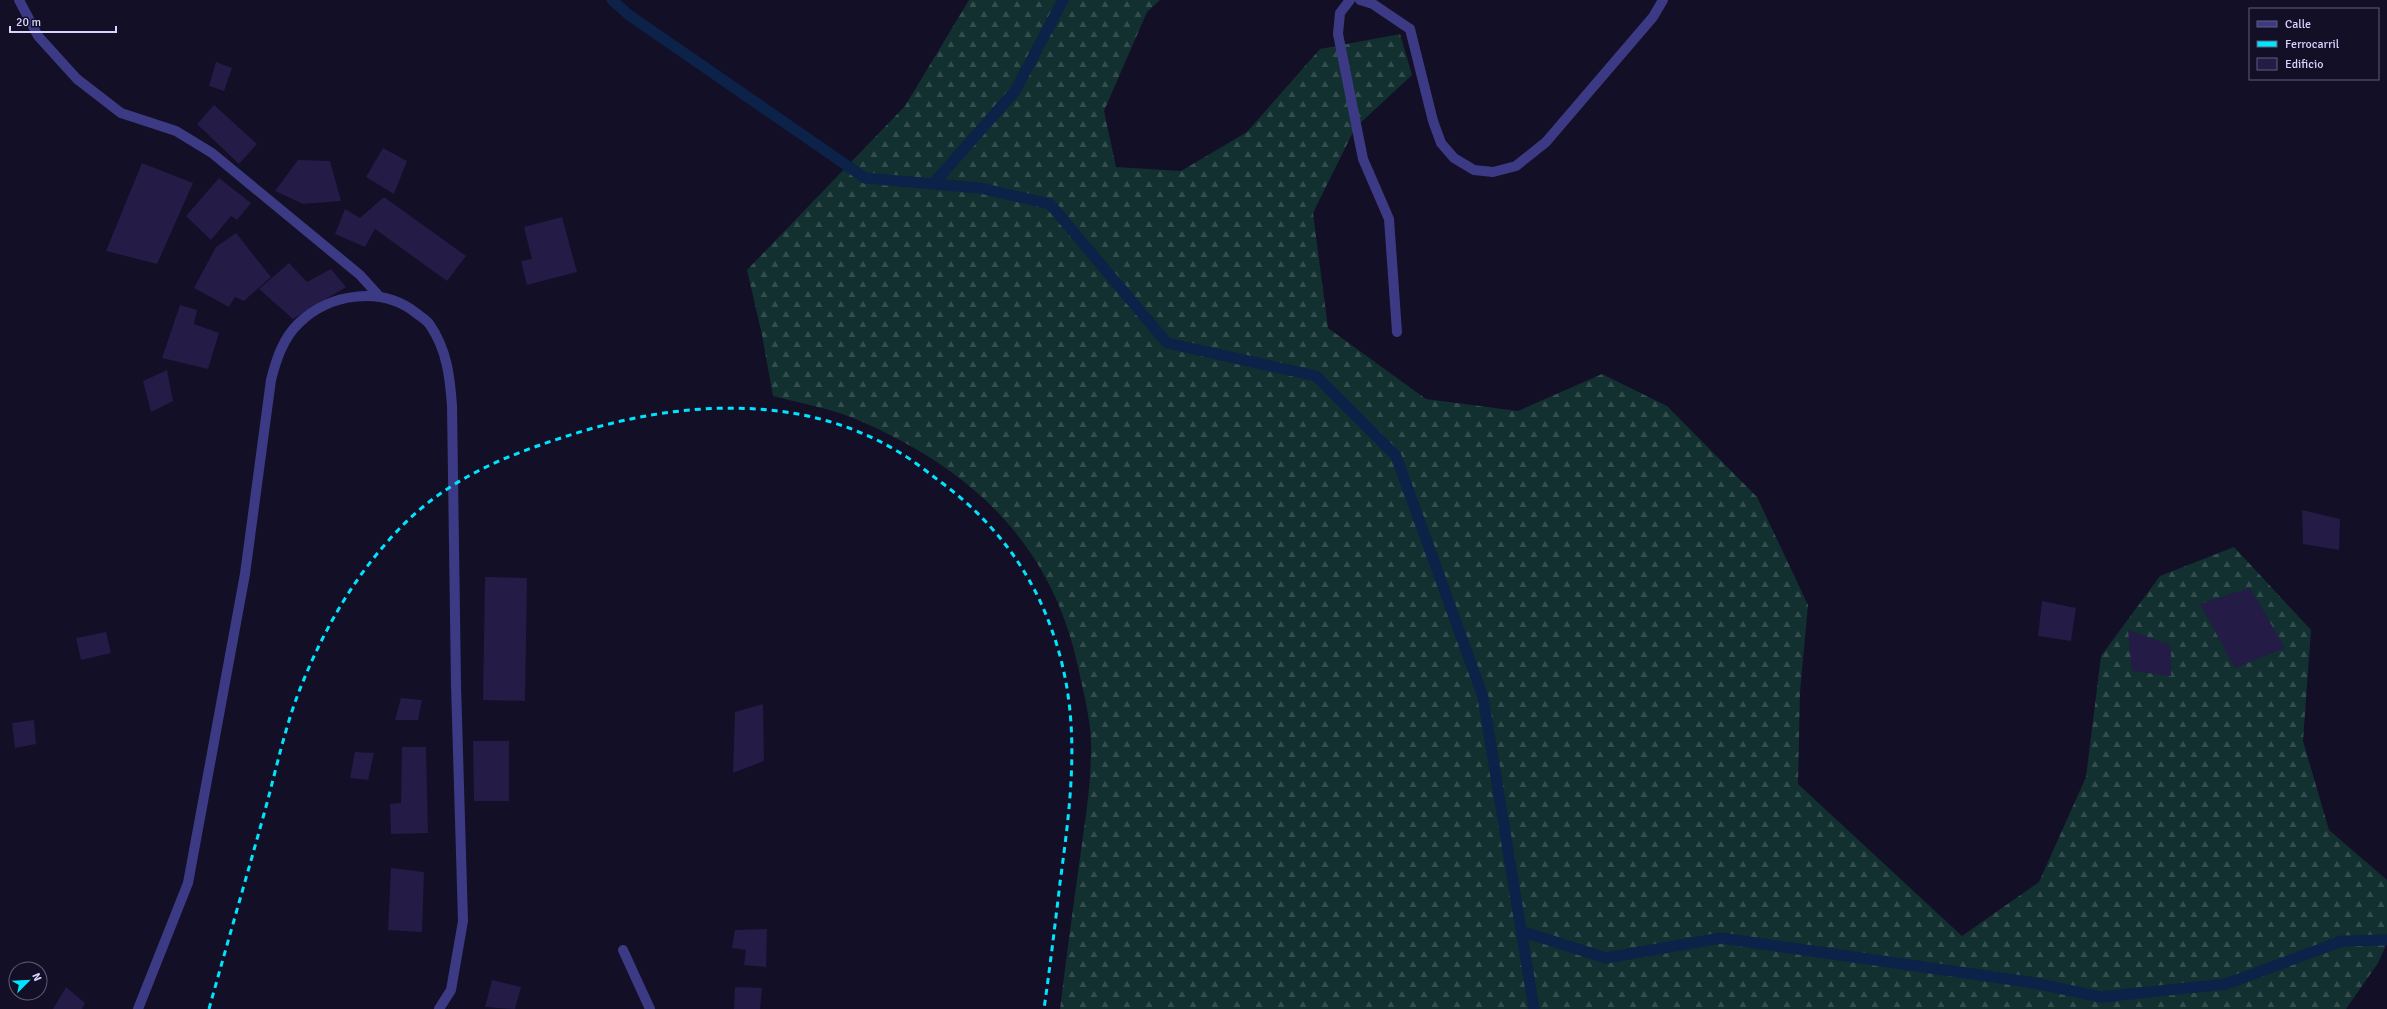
<svg xmlns="http://www.w3.org/2000/svg" width="2387" height="1009" viewBox="0 0 2387 1009" font-family="Signika,sans-serif">
  <style>
    .forest { fill: url(#forest-firs) }
    .lines { fill: none; stroke-linecap: round; stroke-linejoin: round }
    .stream { stroke: #0c2248; stroke-width: 11 }
    .building { fill: #241b47 }
    .service { stroke: #3d3a85; stroke-width: 10 }
    .minor { stroke: #3d3a85; stroke-width: 10 }
    .rail { stroke: #00e5ff; stroke-width: 3; stroke-dasharray: 6 5; stroke-linecap: butt }
  </style>
  <defs>
    <pattern id="forest-firs" width="22" height="20" patternUnits="userSpaceOnUse"><rect width="22" height="20" fill="#12302f"/><path d="M5 1l3.5 6h-7zM16 11l3.5 6h-7z" fill="#344d4e"/></pattern>
  </defs>
  <rect width="100%" height="100%" fill="#130f26"/>
  <!-- forest -->
  <path class="forest" d="M969,0H1160L1147,12L1104,111L1116,167L1181,171L1247,132L1320,49L1400,34L1412,75L1355,128L1313,213L1328,328L1426,399L1518,411L1602,374L1667,406L1757,497L1808,605L1800,692L1798,784L1962,936L2039,882L2086,777L2101,656L2160,576L2234,547L2311,630L2303,741L2329,830L2387,880V943L2378,963L2346,1009H1060C1066,959 1073,908 1080,858C1085,822 1091,785 1091,749C1092,724 1084,696 1079,671C1054,549 978,474 867,424C838,410 804,404 773,396L762,335L747,270L905,106Z"/>
  <g class="lines">
    <!-- stream -->
    <path class="stream" d="M612,0L629,15L865,178L980,188L1050,204L1167,343L1316,376L1396,456L1483,697L1534,1009
      M933,184L1015,91L1063,0
      M1521,931L1606,958L1721,938L2029,982L2101,997L2226,984L2342,941L2387,940"/>
  </g>
  <!-- building -->
  <path class="building" d="M216,62L232,68L224,91L209,86Z
    M214,105L257,144L239,164L197,124Z
    M383,148L407,161L394,194L366,177Z
    M298,160L330,161L341,201L303,204L275,191Z
    M142,163L193,183L157,264L106,251Z
    M219,178L251,203L237,220L231,216L211,240L186,216Z
    M384,197L466,256L447,281L375,229L365,247L335,234L345,209L360,218Z
    M562,217L577,272L527,285L521,261L532,259L524,227Z
    M236,233L271,277L244,301L235,297L229,307L194,288L216,247Z
    M289,263L307,282L331,269L346,287L293,319L259,289Z
    M180,305L197,310L194,324L219,333L208,369L162,358Z
    M167,370L173,401L151,412L143,381Z
    M2302,510L2340,519L2339,550L2303,544Z
    M485,577L527,578L525,701L483,700Z
    M2250,588L2285,648L2235,668L2200,604Z
    M2042,601L2076,608L2071,641L2038,636Z
    M2128,630L2171,645V676L2132,671Z
    M106,632L111,653L81,660L76,638Z
    M401,698L422,700L418,720H395Z
    M763,704L764,761L733,773L735,712Z
    M34,720L36,744L15,748L12,723Z
    M473,741H509V801H474Z
    M402,747H426L428,833L391,834L390,804L401,803Z
    M355,752L374,753L368,780L350,778Z
    M391,868L424,872L422,932L388,930Z
    M767,929L766,967L744,965L746,950L732,948L735,930Z
    M492,980L521,987L515,1009L485,1007Z
    M66,987L85,1003L82,1009H53Z
    M735,987L762,988L760,1009H734Z"/>
  <g class="lines">
    <!-- service -->
    <path class="service" d="M19,0L38,36L77,79L121,113L176,131L212,153L360,275L379,296"/>
    <!-- minor -->
    <path class="minor" d="M1350,0L1340,13L1338,34L1363,159L1389,219L1397,332
      M1360,0L1373,4L1410,29L1433,121L1441,143L1454,158L1474,170L1493,172L1516,166L1546,142L1653,17L1663,0
      M623,950L650,1009
      M138,1009L188,883L245,574L271,380C276,360 283,338 299,323C330,293 382,286 416,313C421,317 427,320 430,325C447,350 450,377 452,406L456,685L463,921L451,990L439,1009"/>
    <!-- rail -->
    <path class="rail" d="M209,1009C227,944 246,879 264,814C276,771 285,725 302,684C323,632 351,582 389,540C437,485 493,460 561,438C668,402 796,390 897,451C911,459 925,470 938,480C989,517 1028,565 1050,625C1083,712 1072,793 1060,883C1055,925 1050,967 1044,1009"/>
  </g>
  <!-- legend -->
  <rect x="2249" y="8" width="130" height="72" fill="#130f26" stroke="#625e7d"/>
  <rect x="2257" y="21" width="20" height="6" fill="#3d3a85" stroke="#625e7d"/>
  <text x="2285" y="28" font-size="12" fill="#d9d4ff">Calle</text>
  <rect x="2257" y="41" width="20" height="6" fill="#00e5ff" stroke="#625e7d"/>
  <text x="2285" y="48" font-size="12" fill="#d9d4ff">Ferrocarril</text>
  <rect x="2257" y="58" width="20" height="12" fill="#241b47" stroke="#625e7d"/>
  <text x="2285" y="68" font-size="12" fill="#d9d4ff">Edificio</text>
  <!-- north arrow -->
  <g transform="translate(28 981) rotate(66)"><circle r="19" fill="#130f26" stroke="#625e7d"/>
  <path d="M0-3L7 15L0 10L-7 15Z" fill="#00e5ff"/>
  <text y="-6" font-size="11" font-weight="bold" text-anchor="middle" fill="#d9d4ff">N</text>
  </g>
  <!-- scale -->
  <path d="M10 26v6h106v-6" fill="none" stroke="#d9d4ff" stroke-width="2"/>
  <text x="16" y="26" font-size="12" fill="#d9d4ff" stroke="#130f26" stroke-width="3" paint-order="stroke">20 m</text>
</svg>
